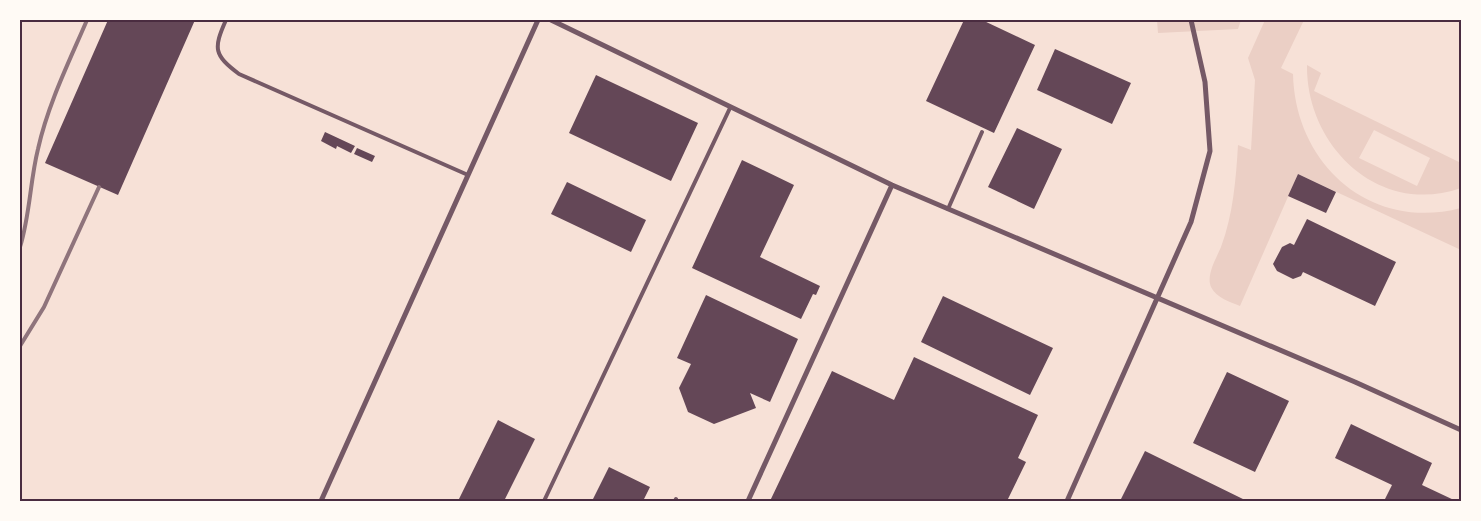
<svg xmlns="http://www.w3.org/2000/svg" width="1481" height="521" viewBox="0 0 1481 521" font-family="Figtree,sans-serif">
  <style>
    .green { fill: #ebcfc5; fill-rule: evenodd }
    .building { fill: #644757 }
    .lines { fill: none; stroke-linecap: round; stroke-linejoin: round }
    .service { stroke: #755966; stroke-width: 4 }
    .minor { stroke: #755966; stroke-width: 5 }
    .rail { stroke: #8f747c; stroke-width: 4 }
    .neatline { fill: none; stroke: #4a2c40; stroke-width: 2 }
  </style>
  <rect width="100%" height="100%" fill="#f7e1d7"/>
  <!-- green -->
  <path class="green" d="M1157,20H1241L1238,29L1158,33Z
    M1265,20H1304L1281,68L1293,74C1295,164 1370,232 1461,208V250L1298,174L1240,306C1231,302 1216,298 1211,287C1206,275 1216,259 1221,247C1233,215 1236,179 1238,145L1251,150L1255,80L1248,58Z
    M1307,65L1321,73L1314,91L1461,163V188C1379,217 1306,146 1307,65ZM1374,130L1430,158L1417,186L1359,158Z"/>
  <!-- building -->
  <path class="building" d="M108,20H195L118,195L45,163Z
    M964,20H982L1035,45L994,133L926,101Z
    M1055,49L1131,83L1112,124L1037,90Z
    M596,75L698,123L671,181L569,133Z
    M1017,128L1062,149L1034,209L988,187Z
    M325,132L355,146L351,153L337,146L336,149L321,141Z
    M357,148L375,156L372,162L354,154Z
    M742,160L794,185L760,257L820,286L816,295L813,294L801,319L692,268Z
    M1298,174L1336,192L1326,213L1288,196Z
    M567,182L646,220L631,252L551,214Z
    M1307,219L1396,262L1375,306L1303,272L1301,276L1293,279L1277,271L1273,264L1282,247L1290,243L1294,245Z
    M706,295L798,339L770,402L750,393L756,408L714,424L688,412L679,388L691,364L677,358Z
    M943,296L1053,348L1030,395L921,342Z
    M914,357L1038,415L1018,458L1026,462L1007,501H770L832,371L894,400Z
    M1227,372L1289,401L1255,472L1193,443Z
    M498,420L535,439L504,501H458Z
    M1351,424L1432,463L1422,485L1456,501H1384L1392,485L1335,458Z
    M1145,451L1247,501H1120Z
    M609,467L650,487L643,501H592Z"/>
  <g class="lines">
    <!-- service -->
    <path class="service" d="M226,20C213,49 214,55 239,74L468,175
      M948,209L982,132
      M544,501L730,108
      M675,501L676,499"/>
    <!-- minor -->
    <path class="minor" d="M551,20L892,185L1355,382L1461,430
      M321,501L538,20
      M748,501L892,185
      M1067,501L1191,222L1210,151L1205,82L1191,20"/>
    <!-- rail -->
    <path class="rail" d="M20,247C30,215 30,181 38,149C48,104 69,62 87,20
      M20,346L44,307L99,187"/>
  </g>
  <!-- border -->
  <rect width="1481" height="521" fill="none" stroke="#fffaf5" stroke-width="42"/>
  <rect x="21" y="21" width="1439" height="479" class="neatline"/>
</svg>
